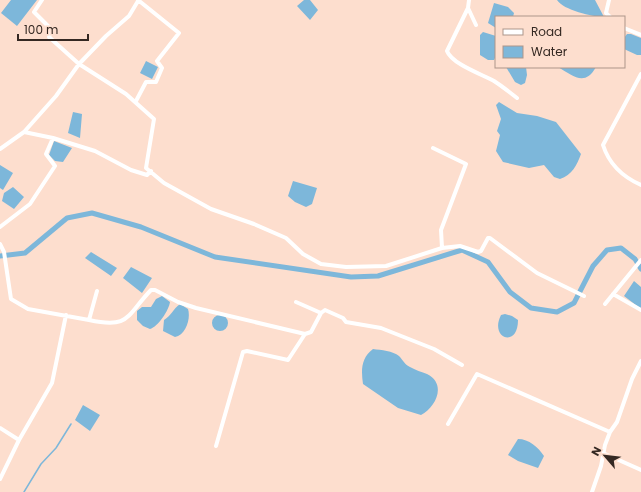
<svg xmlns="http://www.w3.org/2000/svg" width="641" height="492" viewBox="0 0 641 492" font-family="Poppins,sans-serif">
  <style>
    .water { fill: #7db7da }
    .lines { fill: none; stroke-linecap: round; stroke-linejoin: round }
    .stream { stroke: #7db7da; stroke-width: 1.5 }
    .canal { stroke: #7db7da; stroke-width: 5 }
    .street { stroke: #fff; stroke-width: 4 }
  </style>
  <rect width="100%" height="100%" fill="#fddece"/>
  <!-- water -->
  <path class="water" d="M11,0H37L17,26L1,13Z
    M304,0H310L318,10L310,20L297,6Z
    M557,0H595L604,17C593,17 563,10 557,0Z
    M494,3L508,7L514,13L513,17H496V28L488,23Z
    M483,32L496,36V56L494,60H488L480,55V35Z
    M627,34H631L641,38V55H637L624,49V38Z
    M146,61L158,67L152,79L140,73Z
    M506,67H526L527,75L525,83L521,85L515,82Z
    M558,67H596C585,87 573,76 558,67Z
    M499,102L517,113L537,116L556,122L581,154C577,165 572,175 560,179L554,177L544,165L529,168L503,162L496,151L500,135L497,131L501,119L496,105Z
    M73,112L82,114L80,138L68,133Z
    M54,141L72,148L63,162L55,161L49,155Z
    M0,165L13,173L3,190L0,188Z
    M293,181L317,188L312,204L306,207L295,202L288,196Z
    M13,187L24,197L14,209L2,201L4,193Z
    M91,252L117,268L111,276L85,258Z
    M131,267L152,278L142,293L123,278Z
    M634,281L641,287V309L624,296Z
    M162,296L170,302C169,310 158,327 150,329L143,326L137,320V311L142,307H151L156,299Z
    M180,304L188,309C191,318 186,335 175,337L163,331L164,320C171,316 173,309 180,304Z
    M505,314L512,316L518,320C518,349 489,338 501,315Z
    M212 323a8 8 0 1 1 16 0a8 8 0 1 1-16 0Z
    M373,349C381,350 393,351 399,356C403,360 405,365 410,367C415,370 422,372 427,374C447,384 436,407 421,415L398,408L363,384C361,370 361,358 373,349Z
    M83,405L100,415L90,431L75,420Z
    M518,439C529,439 538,447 544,456L538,468L518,461L508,455Z"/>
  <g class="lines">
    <!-- stream -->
    <path class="stream" d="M24,492L41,464L56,448L71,424"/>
    <!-- canal -->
    <path class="canal" d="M0,256L25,253L67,218L92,213L141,227L215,257L351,277L378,276L462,250L488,262L510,292L531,308L557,312L574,303L593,266L607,250L621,248L635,259L641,269"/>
    <!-- street -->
    <path class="street" d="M42,0L34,12L52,30L49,37L79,64L126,94L154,119L146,168L164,183L211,209L254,224L286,238L303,254L321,264L346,267L386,266L442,248L460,246L478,252L481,251L488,238H490L537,273L584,296
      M469,0L468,8L476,25
      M609,0L606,13L610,17
      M468,8L447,51C452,64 481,74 494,81C502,86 509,92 517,98
      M624,28L641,35
      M641,74L603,145C609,164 623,177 641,185
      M136,101L146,82H156L162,68L157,61L179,33L138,0
      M53,138L95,151L131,170L147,175L151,171
      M433,148L466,164L441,230L442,248
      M0,149L24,132
      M0,227L30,204L55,166L46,154L53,138L24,132L56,96L79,64L106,36L129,16L138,1
      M0,244L4,252L11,299L28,309L89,320
      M97,291L89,320C130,329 126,316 151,290H155L178,302L196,308L305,334L311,332L321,313L325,310L343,318L346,322L381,328L434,349L462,365
      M613,294L641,310
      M296,302L321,313
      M605,304L641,260
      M448,424L477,374L610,432
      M0,428L19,440
      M216,446L243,352L247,351L288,360L305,334
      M603,453L641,470
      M0,479L19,440L52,383L66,315
      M592,492L601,466L605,445L610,432L617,422L632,379L641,361"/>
  </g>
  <!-- legend -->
  <rect x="495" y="16" width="130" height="52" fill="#fddece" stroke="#ad9589"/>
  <rect x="503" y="29" width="20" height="6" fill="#ffffff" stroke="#ad9589"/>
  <text x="531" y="36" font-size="12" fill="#342822">Road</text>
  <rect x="503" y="46" width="20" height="12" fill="#7db7da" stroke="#ad9589"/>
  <text x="531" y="56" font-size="12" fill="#342822">Water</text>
  <!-- north arrow -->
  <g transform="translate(605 456) rotate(298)" stroke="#fddece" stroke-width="3" paint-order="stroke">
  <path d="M0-3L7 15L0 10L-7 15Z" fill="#342822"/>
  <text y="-6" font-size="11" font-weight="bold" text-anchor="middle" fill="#342822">N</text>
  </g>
  <!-- scale -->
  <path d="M18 34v6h70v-6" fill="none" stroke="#342822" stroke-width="2"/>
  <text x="24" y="34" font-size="12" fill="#342822" stroke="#fddece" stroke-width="3" paint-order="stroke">100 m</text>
</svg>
